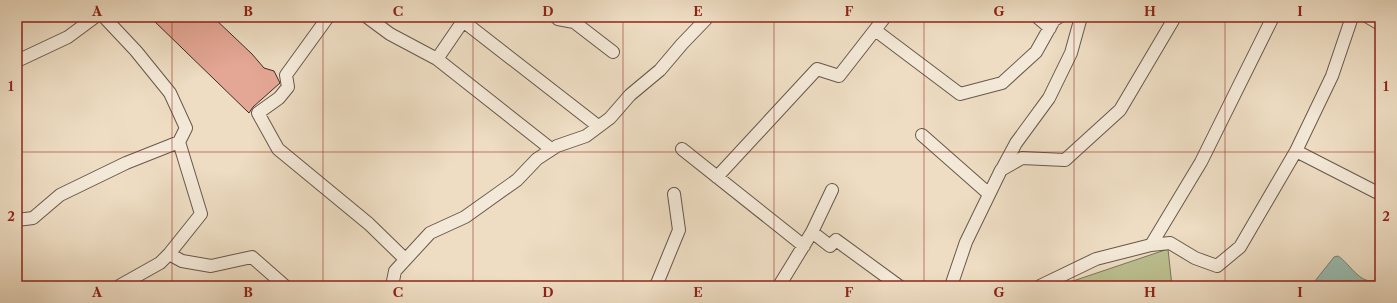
<svg xmlns="http://www.w3.org/2000/svg" width="1397" height="303" viewBox="0 0 1397 303" font-family="'Libre Caslon Text',serif">
  <style>
    .green { fill: #bcc091; stroke: #7b765c }
    .water { fill: #9abcb0; stroke: #748279 }
    .building { fill: #e4a795; stroke: #3a2b26 }
    .lines { fill: none; stroke-linecap: round; stroke-linejoin: round }
    .street-casing { stroke: #67584d; stroke-width: 14 }
    .street { stroke: #f4e9d8; stroke-width: 12 }
    .grid { fill: none; stroke: #8f2418; stroke-width: 1; stroke-opacity: 0.55 }
    .neatline { fill: none; stroke: #8f2418; stroke-width: 1.5 }
    .grid-label { font-size: 13px; text-anchor: middle; font-weight: bold; fill: #8f2418 }
  </style>
  <rect width="100%" height="100%" fill="#eeddc3"/>
  <filter id="stains"><feTurbulence type="fractalNoise" baseFrequency=".005" numOctaves="4"/><feColorMatrix values="0 0 0 0 .2 0 0 0 0 .09 0 0 0 0 .02 0 0 0 .5 -.17"/></filter>
  <radialGradient id="worn" r=".72"><stop offset=".6" stop-color="#630" stop-opacity="0"/><stop offset="1" stop-color="#630" stop-opacity=".3"/></radialGradient>
  <!-- green -->
  <path class="green" d="M1168,249L1172,286H1063L1070,282Z"/>
  <!-- water -->
  <path class="water" d="M1338,256C1350,263 1363,291 1380,277V286H1311L1334,257Z"/>
  <!-- building -->
  <path class="building" d="M150,17H213L252,54L264,68L274,71L280,83L253,107L249,113Z"/>
  <g class="lines">
    <defs>
      <path id="street" d="M104,17L136,51L170,93L186,128L179,142L201,214L169,254
        M328,17L286,75L288,87L279,98L258,113L278,149L369,224L405,259
        M367,17L390,34L437,59L551,149
        M556,17L558,19L574,22L613,52
        M1037,17L1050,28
        M1368,17L1380,24
        M875,30L960,94L1002,83L1036,52L1054,20L1059,17
        M437,59L463,21L598,126
        M17,61L68,37L95,17
        M922,135L989,194
        M682,149L804,246
        M1296,151L1380,194
        M1002,169L1016,143L1049,98L1071,53L1081,17
        M717,177L817,69L839,76L885,17
        M17,220L33,218L60,195L126,163L179,142
        M812,232L830,246L836,240L899,286
        M1151,245L1201,162L1273,17
        M119,286L160,263L169,254L182,261L211,266L252,257L285,286
        M392,286L395,271L430,233L465,217L517,180L537,159L557,146L586,136L610,118L630,95L660,70L682,44L708,17
        M656,286L679,230L674,194
        M779,286L812,232L832,190
        M951,286L966,242L1001,170L1022,158L1065,160L1120,110L1175,17
        M1040,286L1096,259L1151,245L1170,243L1195,258L1217,266L1240,247L1296,151L1332,76L1352,17"/>
    </defs>
    <!-- street casing -->
    <use href="#street" class="street-casing"/>
    <!-- street -->
    <use href="#street" class="street"/>
  </g>
  <!-- grid -->
  <path class="grid" d="M172,17V286M323,17V286M473,17V286M623,17V286M774,17V286M924,17V286M1074,17V286M1225,17V286M17,152H1380"/>
  <!-- margin -->
  <rect width="1397" height="303" fill="none" stroke="#eeddc3" stroke-width="44"/>
  <rect x="22" y="22" width="1353" height="259" class="neatline"/>
  <g class="grid-label">
    <text x="97" y="16">A</text>
    <text x="248" y="16">B</text>
    <text x="398" y="16">C</text>
    <text x="548" y="16">D</text>
    <text x="698" y="16">E</text>
    <text x="849" y="16">F</text>
    <text x="999" y="16">G</text>
    <text x="1150" y="16">H</text>
    <text x="1300" y="16">I</text>
    <text x="11" y="91">1</text>
    <text x="1386" y="91">1</text>
    <text x="11" y="221">2</text>
    <text x="1386" y="221">2</text>
    <text x="97" y="297">A</text>
    <text x="248" y="297">B</text>
    <text x="398" y="297">C</text>
    <text x="548" y="297">D</text>
    <text x="698" y="297">E</text>
    <text x="849" y="297">F</text>
    <text x="999" y="297">G</text>
    <text x="1150" y="297">H</text>
    <text x="1300" y="297">I</text>
  </g>
  <rect width="100%" height="100%" filter="url(#stains)"/>
  <rect width="100%" height="100%" fill="url(#worn)"/>
</svg>
